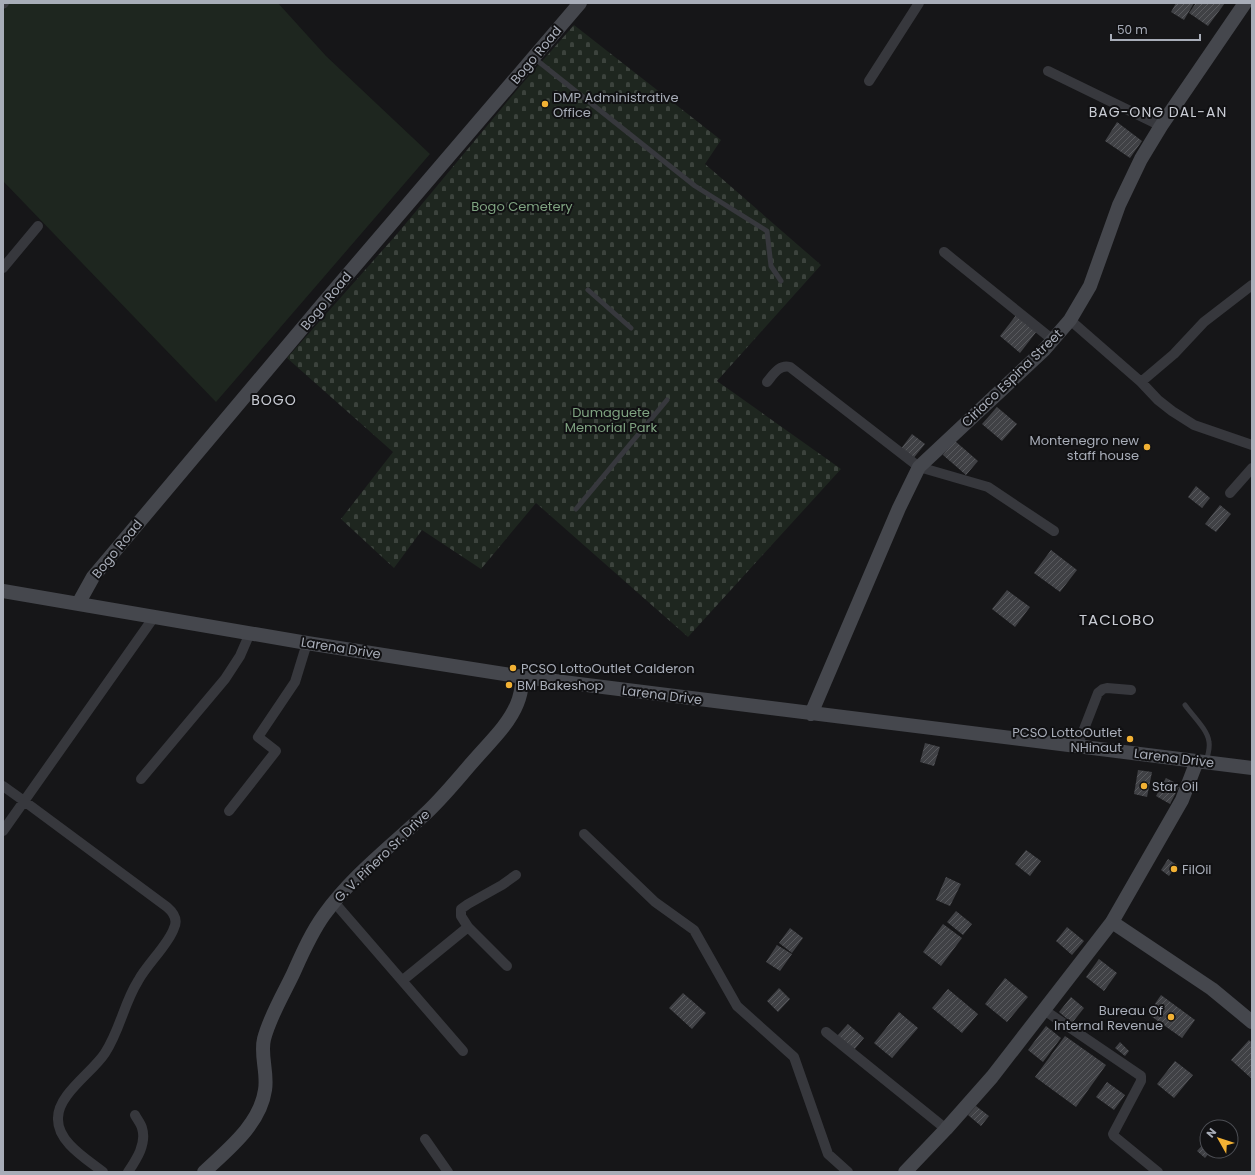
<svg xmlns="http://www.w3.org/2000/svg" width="1255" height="1175" viewBox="0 0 1255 1175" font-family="Poppins,sans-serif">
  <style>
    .green { fill: #1e261f }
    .cemetery { fill: url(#cemetery-stones) }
    .building { fill: url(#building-hatch) }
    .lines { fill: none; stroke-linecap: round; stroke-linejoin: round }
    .lane { stroke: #37383d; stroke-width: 5 }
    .street { stroke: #37383d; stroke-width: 10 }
    .secondary { stroke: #45474d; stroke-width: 14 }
    .poi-dot { fill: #f2b134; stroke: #111113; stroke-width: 1.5 }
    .labels { text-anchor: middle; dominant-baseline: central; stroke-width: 4; stroke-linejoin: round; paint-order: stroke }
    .street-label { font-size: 13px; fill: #a8adb8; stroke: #111113 }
    .poi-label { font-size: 13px; fill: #a8adb8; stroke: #111113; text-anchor: start }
    .park-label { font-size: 13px; fill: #7fa381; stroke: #111113 }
    .neighbourhood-label { font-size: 14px; letter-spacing: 1px; fill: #c9ccd4; stroke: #111113 }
    .quarter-label { font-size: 15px; letter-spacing: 1px; fill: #c9ccd4; stroke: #111113 }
  </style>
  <defs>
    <pattern id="cemetery-stones" width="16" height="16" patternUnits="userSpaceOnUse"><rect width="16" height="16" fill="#1e261f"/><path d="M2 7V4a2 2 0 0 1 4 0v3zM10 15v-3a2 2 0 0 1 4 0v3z" fill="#3c433d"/></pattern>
    <pattern id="building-hatch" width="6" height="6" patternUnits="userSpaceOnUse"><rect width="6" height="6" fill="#404145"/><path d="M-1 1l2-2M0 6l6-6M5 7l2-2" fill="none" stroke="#595a5e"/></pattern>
  </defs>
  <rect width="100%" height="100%" fill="#161618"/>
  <!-- green -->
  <path class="green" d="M9,3H278L326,56L430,154L216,402L3,181V12Z"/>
  <!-- cemetery -->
  <path class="cemetery" d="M574,25L721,140L705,164L821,265L717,381L841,469L688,637L536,503L481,569L422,530L394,568L341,519L393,452L287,358L397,234L521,85Z"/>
  <!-- building -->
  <path class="building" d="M1176,3H1194L1184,20L1171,12Z
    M1196,3H1225L1208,26L1189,13Z
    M1117,122L1142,141L1130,158L1105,141Z
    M1017,314L1037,331L1020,353L1000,336Z
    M997,407L1017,424L1002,441L982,424Z
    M912,434L925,444L912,460L900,450Z
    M955,441L978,461L966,475L943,455Z
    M1196,486L1210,498L1202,508L1188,497Z
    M1220,505L1231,514L1216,532L1205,524Z
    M1051,550L1077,570L1060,592L1034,573Z
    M1007,590L1030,607L1015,627L992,609Z
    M925,743L940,747L934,766L920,762Z
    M1138,770L1152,772L1147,797L1134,794Z
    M1166,778L1180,785L1170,804L1156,796Z
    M1026,850L1041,861L1030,876L1015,864Z
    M1168,859L1177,865L1169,876L1161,870Z
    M946,877L961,884L950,906L936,900Z
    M956,911L972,924L963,935L947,922Z
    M943,924L962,938L941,966L923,952Z
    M1067,927L1084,941L1072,955L1056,941Z
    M790,928L803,938L792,953L779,943Z
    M777,945L792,954L780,971L766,962Z
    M1099,959L1117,973L1104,991L1086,977Z
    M1005,978L1028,997L1007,1022L985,1004Z
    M779,988L790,999L778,1012L767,1001Z
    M948,989L978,1014L962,1033L932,1008Z
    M683,993L706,1013L692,1029L669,1008Z
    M1161,995L1195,1020L1182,1038L1148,1014Z
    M1071,997L1084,1008L1072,1023L1059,1012Z
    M899,1012L918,1028L892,1058L874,1043Z
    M848,1024L864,1038L854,1050L837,1036Z
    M1046,1026L1061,1038L1043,1062L1028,1050Z
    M1065,1036L1106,1065L1076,1107L1035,1077Z
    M1249,1040L1252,1043V1079L1231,1060Z
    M1120,1042L1129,1051L1125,1056L1115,1048Z
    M1175,1061L1193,1075L1174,1098L1157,1084Z
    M1107,1082L1125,1095L1114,1110L1096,1097Z
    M976,1106L989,1116L981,1126L968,1115Z
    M1224,1121L1230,1127H1219Z
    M1207,1140V1151H1211L1205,1158L1197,1151Z"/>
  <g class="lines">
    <!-- lane -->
    <path class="lane" d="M534,58L695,186L767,231L771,266L781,281
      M588,290L631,328
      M576,509L667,400
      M1185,705C1192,715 1208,730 1209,742C1210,748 1208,755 1206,761"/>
    <!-- street -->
    <path class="street" d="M3,4L4,3
      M1048,71L1161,126
      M869,81L919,3
      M944,252L1053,340
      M3,268L38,226
      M1070,320L1141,382L1158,400L1172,411L1194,425L1252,445
      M767,382C773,375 779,364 790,367L919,467L988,487L1054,531
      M1141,382L1174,354L1204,322L1252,285
      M1230,493L1252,468
      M1077,747L1098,693L1103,689L1107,688L1131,690
      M141,779L225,679L240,656L250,633
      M3,786L24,801L167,907C174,913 178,920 174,928C169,944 147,964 138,981C124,1003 120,1030 105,1053C93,1072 58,1094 58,1118C57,1142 87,1159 103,1172
      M229,811L276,751L258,737L295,682L307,643
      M3,831L154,617
      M584,834L655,902L694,930L737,1006L794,1057L828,1154L848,1172
      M334,902L463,1051
      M468,927L507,966
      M403,980L468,927L461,916V909L468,904L502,885L516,875
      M1044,1010L1141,1076V1081L1113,1134L1114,1136L1158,1172
      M826,1032L946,1129
      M425,1139L448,1172
      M128,1172C136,1160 147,1144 142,1128C141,1124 137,1119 135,1115"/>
    <!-- secondary -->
    <path class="secondary" d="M3,591L307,643L523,677L1252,768
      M78,604L93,577L331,294L580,3
      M811,714L899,508L919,467L1044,350L1070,320L1090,286L1119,205L1141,159L1161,126L1245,3
      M1112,922L1212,989L1252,1022
      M204,1172C227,1150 260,1125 265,1090C268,1073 260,1055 264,1039C270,1016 283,995 293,974C302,954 311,933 324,915C352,876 389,848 423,816C443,798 459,777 477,757C491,741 509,724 517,704C521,695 522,686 523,677
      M905,1172L946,1129L992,1077L1112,922L1182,800L1197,761"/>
  </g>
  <!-- markers -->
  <g class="poi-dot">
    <circle cx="545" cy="104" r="4"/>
    <circle cx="1147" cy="447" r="4"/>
    <circle cx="513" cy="668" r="4"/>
    <circle cx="509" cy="685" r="4"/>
    <circle cx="1130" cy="739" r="4"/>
    <circle cx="1144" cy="786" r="4"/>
    <circle cx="1174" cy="869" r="4"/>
    <circle cx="1171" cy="1017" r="4"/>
  </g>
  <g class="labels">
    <!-- street labels -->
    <g class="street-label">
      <text transform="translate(536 55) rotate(-50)">Bogo Road</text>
      <text transform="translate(326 301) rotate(-50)">Bogo Road</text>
      <text transform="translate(1012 378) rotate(-44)">Ciriaco Espina Street</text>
      <text transform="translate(117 549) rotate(-51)">Bogo Road</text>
      <text transform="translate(341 648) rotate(9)">Larena Drive</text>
      <text transform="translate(662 695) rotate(7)">Larena Drive</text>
      <text transform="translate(1174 758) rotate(7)">Larena Drive</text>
      <text transform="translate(382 856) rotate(-44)">G. V. Piñero Sr. Drive</text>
    </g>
    <!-- poi labels -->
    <g class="poi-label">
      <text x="553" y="97">DMP Administrative<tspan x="553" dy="15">Office</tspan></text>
      <text x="1139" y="440" text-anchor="end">Montenegro new<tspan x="1139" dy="15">staff house</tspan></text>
      <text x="521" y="668">PCSO LottoOutlet Calderon</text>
      <text x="517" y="685">BM Bakeshop</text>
      <text x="1122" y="732" text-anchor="end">PCSO LottoOutlet<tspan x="1122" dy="15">NHinaut</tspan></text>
      <text x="1152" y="786">Star Oil</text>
      <text x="1182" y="869">FilOil</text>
      <text x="1163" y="1010" text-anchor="end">Bureau Of<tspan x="1163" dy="15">Internal Revenue</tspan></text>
    </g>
    <!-- park labels -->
    <g class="park-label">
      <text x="522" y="206">Bogo Cemetery</text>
      <text x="611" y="412">Dumaguete<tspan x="611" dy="15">Memorial Park</tspan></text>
    </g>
    <!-- neighbourhood labels -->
    <g class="neighbourhood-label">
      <text x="1158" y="112">BAG-ONG DAL-AN</text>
      <text x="274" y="400">BOGO</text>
    </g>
    <!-- quarter labels -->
    <g class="quarter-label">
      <text x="1117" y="619">TACLOBO</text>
    </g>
  </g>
  <!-- border -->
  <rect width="1255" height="1175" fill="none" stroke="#a8adb8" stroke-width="8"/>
  <!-- north arrow -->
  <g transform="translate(1219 1139) rotate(309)"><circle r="19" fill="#111113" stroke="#4d4f55"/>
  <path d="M0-3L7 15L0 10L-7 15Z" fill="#f2b134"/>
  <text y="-6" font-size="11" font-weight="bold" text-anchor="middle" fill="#a8adb8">N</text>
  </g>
  <!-- scale -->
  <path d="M1111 34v6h89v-6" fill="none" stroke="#a8adb8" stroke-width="2"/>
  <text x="1117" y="34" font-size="12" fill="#a8adb8" stroke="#111113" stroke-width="3" paint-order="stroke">50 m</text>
</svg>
